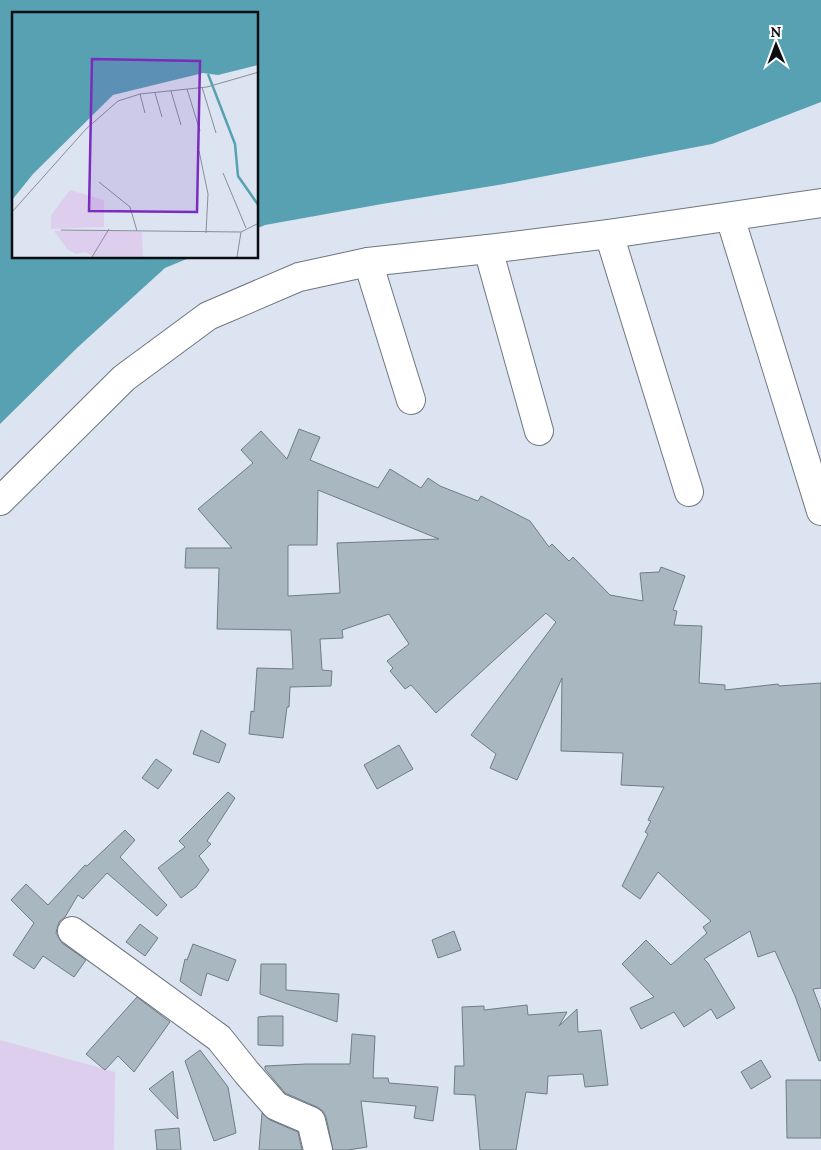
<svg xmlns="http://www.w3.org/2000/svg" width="821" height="1150" viewBox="0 0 821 1150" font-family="Lora,serif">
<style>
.green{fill:#ddceee}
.water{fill:#58a1b3}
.building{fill:#a9b7c0;stroke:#6f7c85;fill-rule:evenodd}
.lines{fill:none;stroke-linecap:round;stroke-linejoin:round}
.street-casing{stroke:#6f7681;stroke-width:30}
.secondary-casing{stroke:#6f7681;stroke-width:30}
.street{stroke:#fff;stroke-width:28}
.secondary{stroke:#fff;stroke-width:28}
.inset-river{fill:none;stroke:#58a1b3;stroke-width:2.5}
.inset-road{fill:none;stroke:#888e97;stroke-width:1}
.view{fill:#7b2cbf;fill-opacity:0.15;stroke:#7b2cbf;stroke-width:2.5}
.inset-edge{fill:none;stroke:#0b0d11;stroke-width:2.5}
</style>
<rect width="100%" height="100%" fill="#dce4f1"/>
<path class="green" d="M0,1040L115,1072L114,1150H0Z"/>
<path class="water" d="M0,0H821V102L712,144L504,184L382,204L265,225L258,228V14H14V258H189L165,268L78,347L0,424Z"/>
<path class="building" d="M299,429L320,437L310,460L378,488L390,469L421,488L428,478L440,486L478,501L481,496L530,521L549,547L552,544L569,561L573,557L610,595L643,601L640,573L659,572L661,567L685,576L673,610L677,611L674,625L702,626L699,683L725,685V690L778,684L779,686L821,683V988L813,989L821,1010V1060L819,1061L795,996L775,951L758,957L750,931L704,959L708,963L735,1008L717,1019L711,1009L684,1027L674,1012L641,1029L630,1008L654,997L622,964L646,940L671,965L707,933L703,927L711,921L658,872L640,899L622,886L648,834L645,832L651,821L648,820L664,787L621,785L623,753L561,751L562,678L517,780L490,768L496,754L471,735L556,622L546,613L436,713L411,685L405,689L390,671L393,668L387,661L409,644L389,614L342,630L343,638L320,639L322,670L332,671L331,686L290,687L289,707H287L283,738L249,734L251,711L254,712L257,668L293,669L291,630L217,629L219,568H185L186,548H232L198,509L253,463L241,450L261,431L287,459ZM318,490L439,539L337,543L340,593L288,596V546L289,545H317Z
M201,730L226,744L219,763L193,754Z
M399,745L413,769L377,789L364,765Z
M156,759L172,770L158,789L142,778Z
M228,792L235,798L207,841L211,844L199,856L209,870L196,887L181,898L158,868L185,847L179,841Z
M125,830L135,840L120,857L167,905L157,916L107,873L83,899L78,895L65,917L59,922L57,929L56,933L62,943L86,960L74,977L43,956L34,969L13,955L34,923L11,900L26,884L48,905L85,865L87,866Z
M140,924L158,938L145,956L126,942Z
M454,931L461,950L438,958L432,940Z
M193,944L236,960L228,981L207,973L201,996L180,981L185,959L187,960Z
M261,964H286V990L339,994L337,1022L260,994Z
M137,997L170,1022L134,1072L118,1056L105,1070L86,1054Z
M527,1005L528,1015L567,1012L559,1026L577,1009L578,1032L601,1030L608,1085L585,1087L583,1074L548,1076L547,1094L526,1092L516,1150H480L475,1095L454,1094L455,1066H464L462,1007L484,1006V1010Z
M269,1016H283V1046L258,1045V1017Z
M352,1034L375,1036L373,1078H388L389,1083L438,1087L433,1121L414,1118L416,1106L361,1101L367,1147L348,1150H333L326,1117L323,1111L317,1107L285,1093L265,1069V1066L306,1064H350Z
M200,1050L228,1087L236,1133L214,1141L185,1061Z
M761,1060L771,1077L751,1089L741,1072Z
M173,1071L178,1119L149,1089Z
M786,1080H821V1138H787Z
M262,1113L270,1120L298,1132L302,1150H259Z
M179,1128L181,1150H157L155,1130Z"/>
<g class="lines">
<defs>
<path id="street" d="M730,217L821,511
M609,234L689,492
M488,249L539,431
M368,262L411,400
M72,931L219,1038L247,1073L276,1106L311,1121L318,1150"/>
<path id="secondary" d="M0,501L124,378L208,316L299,277L368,262L488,249L609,234L821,203"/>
</defs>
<use href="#street" class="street-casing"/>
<use href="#secondary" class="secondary-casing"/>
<use href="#street" class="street"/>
<use href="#secondary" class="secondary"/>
</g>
<g transform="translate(12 12)">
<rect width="246" height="246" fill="#dce4f1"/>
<path d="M58,178L92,188V215L39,217V203ZM78,218L130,220L131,245H81L74,240L64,242L56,238L42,219Z" fill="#ddceee"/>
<path d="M0,1H246V53L206,63L191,61L101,83L21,162L0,188Z" fill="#58a1b3"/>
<path class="inset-river" d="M196,62L223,132L226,164L247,194"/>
<path class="inset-road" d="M190,75L204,121M175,77L188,119M159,79L169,113M143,81L150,105M128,82L133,101M187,139L196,182L194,221M211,161L234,216M87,170L118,195L125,219M0,200L74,117L106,89L128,82L195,75L247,60M49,218L229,220M80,245L97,217M225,245L229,220L247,211"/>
<path class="view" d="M80,47L188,49L185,200L77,199Z"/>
<rect width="246" height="246" class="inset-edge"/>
</g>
<g transform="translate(776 45) rotate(359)" stroke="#ffffff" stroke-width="4" paint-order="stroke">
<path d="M0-4L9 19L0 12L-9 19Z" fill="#0b0d11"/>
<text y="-8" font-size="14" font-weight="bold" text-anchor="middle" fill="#0b0d11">N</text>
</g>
</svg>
